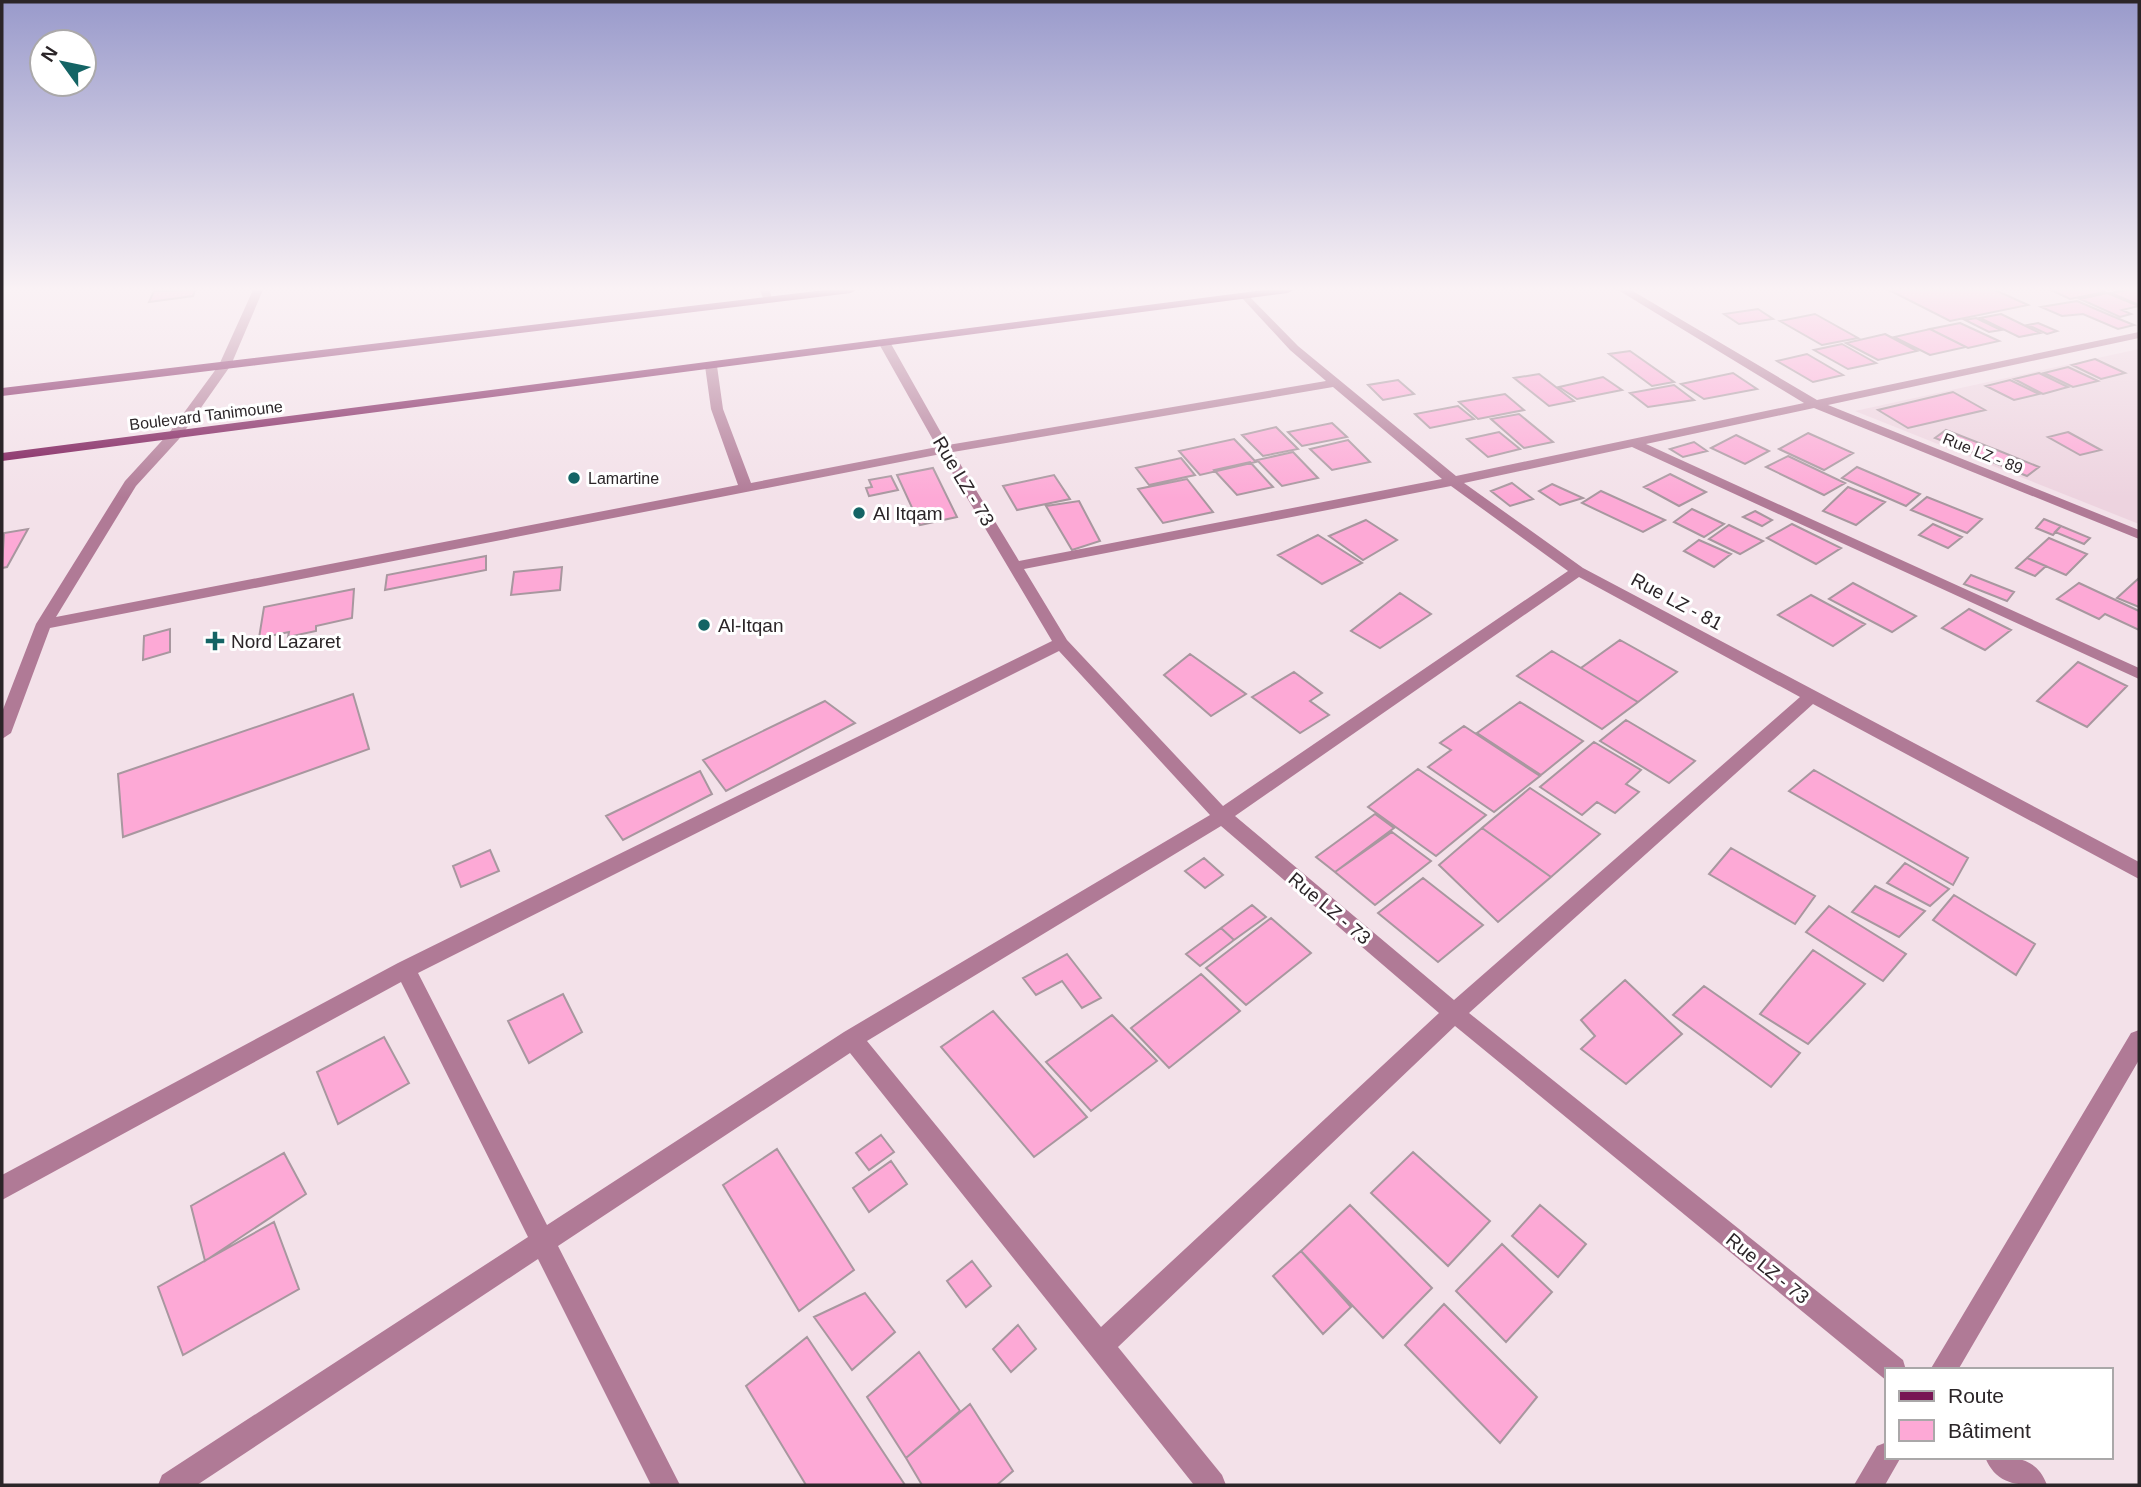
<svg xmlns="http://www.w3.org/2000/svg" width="2141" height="1487" viewBox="0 0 2141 1487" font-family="Helvetica,sans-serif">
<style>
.built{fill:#edd3df}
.building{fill:#fda9d6;stroke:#a8979f;stroke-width:2}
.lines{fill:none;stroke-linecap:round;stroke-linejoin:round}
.minor{fill:#b07a96;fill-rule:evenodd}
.major{fill:#781454;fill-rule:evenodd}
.poi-dot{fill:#146465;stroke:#fff;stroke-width:2.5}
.labels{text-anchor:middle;stroke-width:6;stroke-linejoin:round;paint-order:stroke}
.far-street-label{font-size:16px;fill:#2b2528;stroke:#fff}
.far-poi-label{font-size:16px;fill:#2b2528;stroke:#fff;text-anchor:start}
.street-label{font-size:19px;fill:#2b2528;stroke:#fff}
.poi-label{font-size:19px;fill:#2b2528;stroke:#fff;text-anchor:start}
</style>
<rect width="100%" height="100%" fill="#f3e1e9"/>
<path class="built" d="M2139,349V524L1855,411Z"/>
<path class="building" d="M195,290L193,296L149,302L154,291Z
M1889,290H1995L2028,305L1950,321Z
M2051,290H2100L2104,292L2070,299Z
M2126,290H2139V305L2111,293Z
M2107,293L2139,306L2122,310L2131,314L2120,317L2080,299Z
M2077,301L2112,316L2134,325L2118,329L2083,314L2062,316L2041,307Z
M1758,309L1773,319L1739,324L1724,314Z
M1815,314L1858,338L1822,345L1780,321Z
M2001,314L2040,333L2019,337L1980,318Z
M1976,318L2001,330L1989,332L1965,320Z
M1960,323L1999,341L1968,348L1930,329Z
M2038,323L2057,331L2047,334L2028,325Z
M1930,329L1966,347L1930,355L1894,337Z
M1885,334L1917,351L1878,360L1846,343Z
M1842,344L1876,363L1848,369L1814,350Z
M1630,351L1674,382L1652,386L1609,354Z
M1807,354L1843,375L1813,382L1777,361Z
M2095,359L2125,373L2101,379L2072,365Z
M2068,367L2098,381L2073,387L2044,373Z
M1733,373L1757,389L1704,399L1681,384Z
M2039,373L2068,387L2043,394L2014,379Z
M1539,374L1574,401L1549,406L1514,378Z
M1603,377L1622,390L1577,399L1559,387Z
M1398,380L1414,394L1383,400L1368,385Z
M2010,380L2039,394L2014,400L1986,386Z
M1674,385L1694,400L1648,407L1630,393Z
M1953,392L1985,410L1908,428L1878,410Z
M1505,394L1524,410L1478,419L1459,402Z
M1458,406L1474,419L1430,428L1415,414Z
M1519,414L1553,442L1524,448L1491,419Z
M1332,423L1347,437L1302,446L1288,432Z
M1276,427L1298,449L1263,456L1242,435Z
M1946,430L1997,450L1987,458L1935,438Z
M1499,432L1520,449L1488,457L1467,439Z
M2068,432L2101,450L2080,455L2048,437Z
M1808,433L1853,453L1824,470L1779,449Z
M1736,435L1769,451L1745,464L1711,448Z
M1234,439L1256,462L1200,475L1179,451Z
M1348,440L1370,462L1332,470L1310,449Z
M1694,442L1707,451L1683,457L1670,449Z
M1997,450L2039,467L2027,476L1985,459Z
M1293,452L1318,478L1282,486L1257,460Z
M1788,456L1845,483L1824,495L1766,467Z
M1181,458L1195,475L1149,485L1136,468Z
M1250,462L1273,487L1237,495L1214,470Z
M1857,467L1920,494L1906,506L1842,478Z
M933,468L957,517L920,525L897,475Z
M1670,474L1706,492L1679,506L1644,487Z
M1054,475L1070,499L1017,510L1003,486Z
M891,476L898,490L869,496L866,488L872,487L869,480Z
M1187,479L1213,512L1163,523L1138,489Z
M1512,483L1533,499L1510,506L1491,491Z
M1552,484L1583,498L1560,505L1539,491Z
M1848,487L1885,502L1856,525L1823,511Z
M1601,491L1665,520L1643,532L1582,503Z
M1927,497L1982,519L1967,533L1911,510Z
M1079,501L1100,541L1072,550L1046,506Z
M1692,509L1724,524L1704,537L1674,522Z
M1755,511L1772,520L1762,526L1743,517Z
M2044,519L2061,526L2053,535L2036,528Z
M1366,520L1397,540L1363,560L1329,536Z
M1792,524L1841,548L1816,564L1767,538Z
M1933,524L1962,537L1948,548L1919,535Z
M1729,525L1763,541L1740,554L1709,539Z
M2061,526L2090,538L2084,544L2055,532Z
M28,529L7,567L2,568L4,533Z
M1318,535L1362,563L1322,584L1278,555Z
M2049,538L2087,554L2066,575L2027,558Z
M1699,540L1731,554L1714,567L1684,551Z
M486,556V570L385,590L387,575Z
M2027,558L2046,566L2035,576L2016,568Z
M562,567L560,590L511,595L514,572Z
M1971,575L2014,592L2007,601L1964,584Z
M2139,578V607L2117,598Z
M1853,583L1916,616L1892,632L1829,599Z
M2079,583L2139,611V630L2105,614L2099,619L2057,599Z
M354,589L352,618L316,626V631L288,637L289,632L259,638L264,607Z
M1400,593L1431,614L1380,648L1351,631Z
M1811,595L1865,624L1833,646L1778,615Z
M1969,609L2011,630L1985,650L1942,628Z
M170,629V652L143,660L144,636Z
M1620,640L1677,672L1638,702L1581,668Z
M1552,651L1581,668L1638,702L1602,729L1517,676Z
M1190,654L1246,694L1211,716L1164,675Z
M2078,662L2127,686L2087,727L2037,701Z
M1294,672L1322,693L1310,701L1329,715L1300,733L1252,697Z
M353,694L369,749L123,837L118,774Z
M825,701L855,723L726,791L703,760Z
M1520,702L1583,741L1541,775L1477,733Z
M1626,720L1695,761L1669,783L1600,741Z
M1464,726L1540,776L1494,812L1428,767L1451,750L1440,743Z
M1594,742L1641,770L1626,784L1639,792L1615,813L1597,802L1582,815L1540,787Z
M1418,769L1486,815L1436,856L1368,807Z
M1814,770L1968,858L1953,885L1789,791Z
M700,771L712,794L623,840L606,816Z
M1530,788L1600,834L1551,877L1482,828Z
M1375,814L1394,828L1335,872L1316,857Z
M1482,828L1551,877L1498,922L1439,865Z
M1392,832L1431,861L1375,905L1335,872Z
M1731,848L1815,896L1795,924L1709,874Z
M490,850L499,871L461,887L453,866Z
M1204,858L1223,875L1205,888L1185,871Z
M1905,863L1949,889L1930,906L1887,883Z
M1423,878L1483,925L1438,962L1378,913Z
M1875,886L1925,911L1899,937L1852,912Z
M1954,895L2035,944L2016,975L1933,920Z
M1252,905L1266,917L1234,940L1221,928Z
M1829,906L1906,954L1883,981L1806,932Z
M1271,918L1311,953L1246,1005L1206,968Z
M1221,928L1234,940L1200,966L1186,954Z
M1813,950L1865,984L1808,1044L1760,1014Z
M1067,954L1101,998L1082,1008L1062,981L1036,995L1023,978Z
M1201,974L1240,1011L1169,1068L1131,1028Z
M1625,980L1682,1034L1626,1084L1581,1049L1595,1036L1581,1020Z
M1704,986L1800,1053L1771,1087L1673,1015Z
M563,994L582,1032L529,1063L508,1021Z
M993,1011L1087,1117L1034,1157L941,1047Z
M1112,1015L1157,1061L1091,1111L1046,1062Z
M384,1037L409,1083L338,1124L317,1072Z
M881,1135L894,1152L869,1170L856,1153Z
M777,1149L854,1270L799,1311L723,1185Z
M1413,1152L1490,1221L1448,1266L1371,1193Z
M284,1153L306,1194L205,1261L191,1206Z
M891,1161L907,1184L869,1212L853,1188Z
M1350,1205L1432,1288L1383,1338L1301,1251Z
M1540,1205L1586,1244L1558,1277L1512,1236Z
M274,1222L299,1289L183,1355L158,1287Z
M1502,1244L1552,1292L1506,1342L1456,1291Z
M1301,1251L1351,1307L1323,1334L1273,1276Z
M972,1261L991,1286L966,1307L947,1281Z
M865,1293L895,1332L852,1370L814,1317Z
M1444,1304L1537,1397L1500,1443L1405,1345Z
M1018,1325L1036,1349L1011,1372L993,1349Z
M807,1337L905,1485H806L746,1386Z
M919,1352L960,1411L906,1458L867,1397Z
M970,1404L1013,1471L997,1485H922L906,1458Z"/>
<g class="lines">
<path class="minor" d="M253,290H263L231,365L179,439L136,486L56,617L738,485L711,409L705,366L711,362L717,366L723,409L751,483L937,447L878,342L884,339L890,342L948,445L1326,381L1290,350L1242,298V294L1246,293L1298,346L1456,476L1804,403L1618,290H1631L1817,400L2139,332V338L1828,405L2139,530V539L1814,408L1646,444L2139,668V679L1632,447L1464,483L1583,568L2139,862V879L1813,704L1469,1013L1903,1360L1906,1370H1887V1381L1455,1026L1118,1347L1222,1475L1226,1485H1194L850,1053L558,1246L680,1485H651L538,1259L197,1485H158L162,1475L528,1237L401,982L2,1200V1175L398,963L1052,641L941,454L50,628L11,733L2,739V712L36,624L125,481L169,433L219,365ZM1333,387L1442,479L1019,561L953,452ZM1451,486L1568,571L1223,806L1067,640L1024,569ZM1579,577L1800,697L1454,1000L1235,816ZM1059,651L1210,815L844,1032L547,1225L418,973ZM1221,826L1439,1013L1101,1327L867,1041Z
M760,290H770L772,301H764Z
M2139,1030V1060L1958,1370H1930L2131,1033Z
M1887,1442V1457H1901L1885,1485H1854L1877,1446Z
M1985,1457C2012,1457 2036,1455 2047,1485C2020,1485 1997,1487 1985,1457Z"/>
<path class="major" d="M825,290H856L851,293L2,396V388Z
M1264,290H1293L1288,293L2,461V453Z"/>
</g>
<linearGradient id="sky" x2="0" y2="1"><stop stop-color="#999acb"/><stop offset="0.58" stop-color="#faf2f5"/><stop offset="1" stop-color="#faf2f5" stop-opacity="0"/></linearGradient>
<rect width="2141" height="498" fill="url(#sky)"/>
<g class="poi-dot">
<circle cx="574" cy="478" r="7"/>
<circle cx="859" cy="513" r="7"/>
<circle cx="704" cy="625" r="7"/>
<path d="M211.5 630.5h7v7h7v7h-7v7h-7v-7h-7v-7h7z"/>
</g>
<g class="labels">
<g class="far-street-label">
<text transform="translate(206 415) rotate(-7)" y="6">Boulevard Tanimoune</text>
<text transform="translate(1983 453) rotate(22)" y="6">Rue LZ - 89</text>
</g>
<g class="far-poi-label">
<text x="588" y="484">Lamartine</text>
</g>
<g class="street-label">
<text transform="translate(964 481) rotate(59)" y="7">Rue LZ - 73</text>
<text transform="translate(1677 601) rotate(28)" y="7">Rue LZ - 81</text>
<text transform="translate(1330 908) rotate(40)" y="7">Rue LZ - 73</text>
<text transform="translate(1768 1268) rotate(39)" y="7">Rue LZ - 73</text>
</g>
<g class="poi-label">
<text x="873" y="520">Al Itqam</text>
<text x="718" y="632">Al-Itqan</text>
<text x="231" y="648">Nord Lazaret</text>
</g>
</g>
<rect width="2141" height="1487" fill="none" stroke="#2b2528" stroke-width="7"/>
<rect x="1885" y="1368" width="228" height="91" fill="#ffffff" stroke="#aaa8a9" stroke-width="2"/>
<rect x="1899" y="1391" width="35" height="10" fill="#781454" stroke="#aaa8a9" stroke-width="2"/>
<text x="1948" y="1403" font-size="21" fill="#2b2528">Route</text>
<rect x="1899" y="1420" width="35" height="21" fill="#fda9d6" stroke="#aaa8a9" stroke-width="2"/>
<text x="1948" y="1438" font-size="21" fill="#2b2528">Bâtiment</text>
<g transform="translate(63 63) rotate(303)"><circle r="33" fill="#ffffff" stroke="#aaa8a9" stroke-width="2"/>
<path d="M0-5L12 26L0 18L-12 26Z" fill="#146465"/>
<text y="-10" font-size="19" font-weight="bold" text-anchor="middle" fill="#2b2528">N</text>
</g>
</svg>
